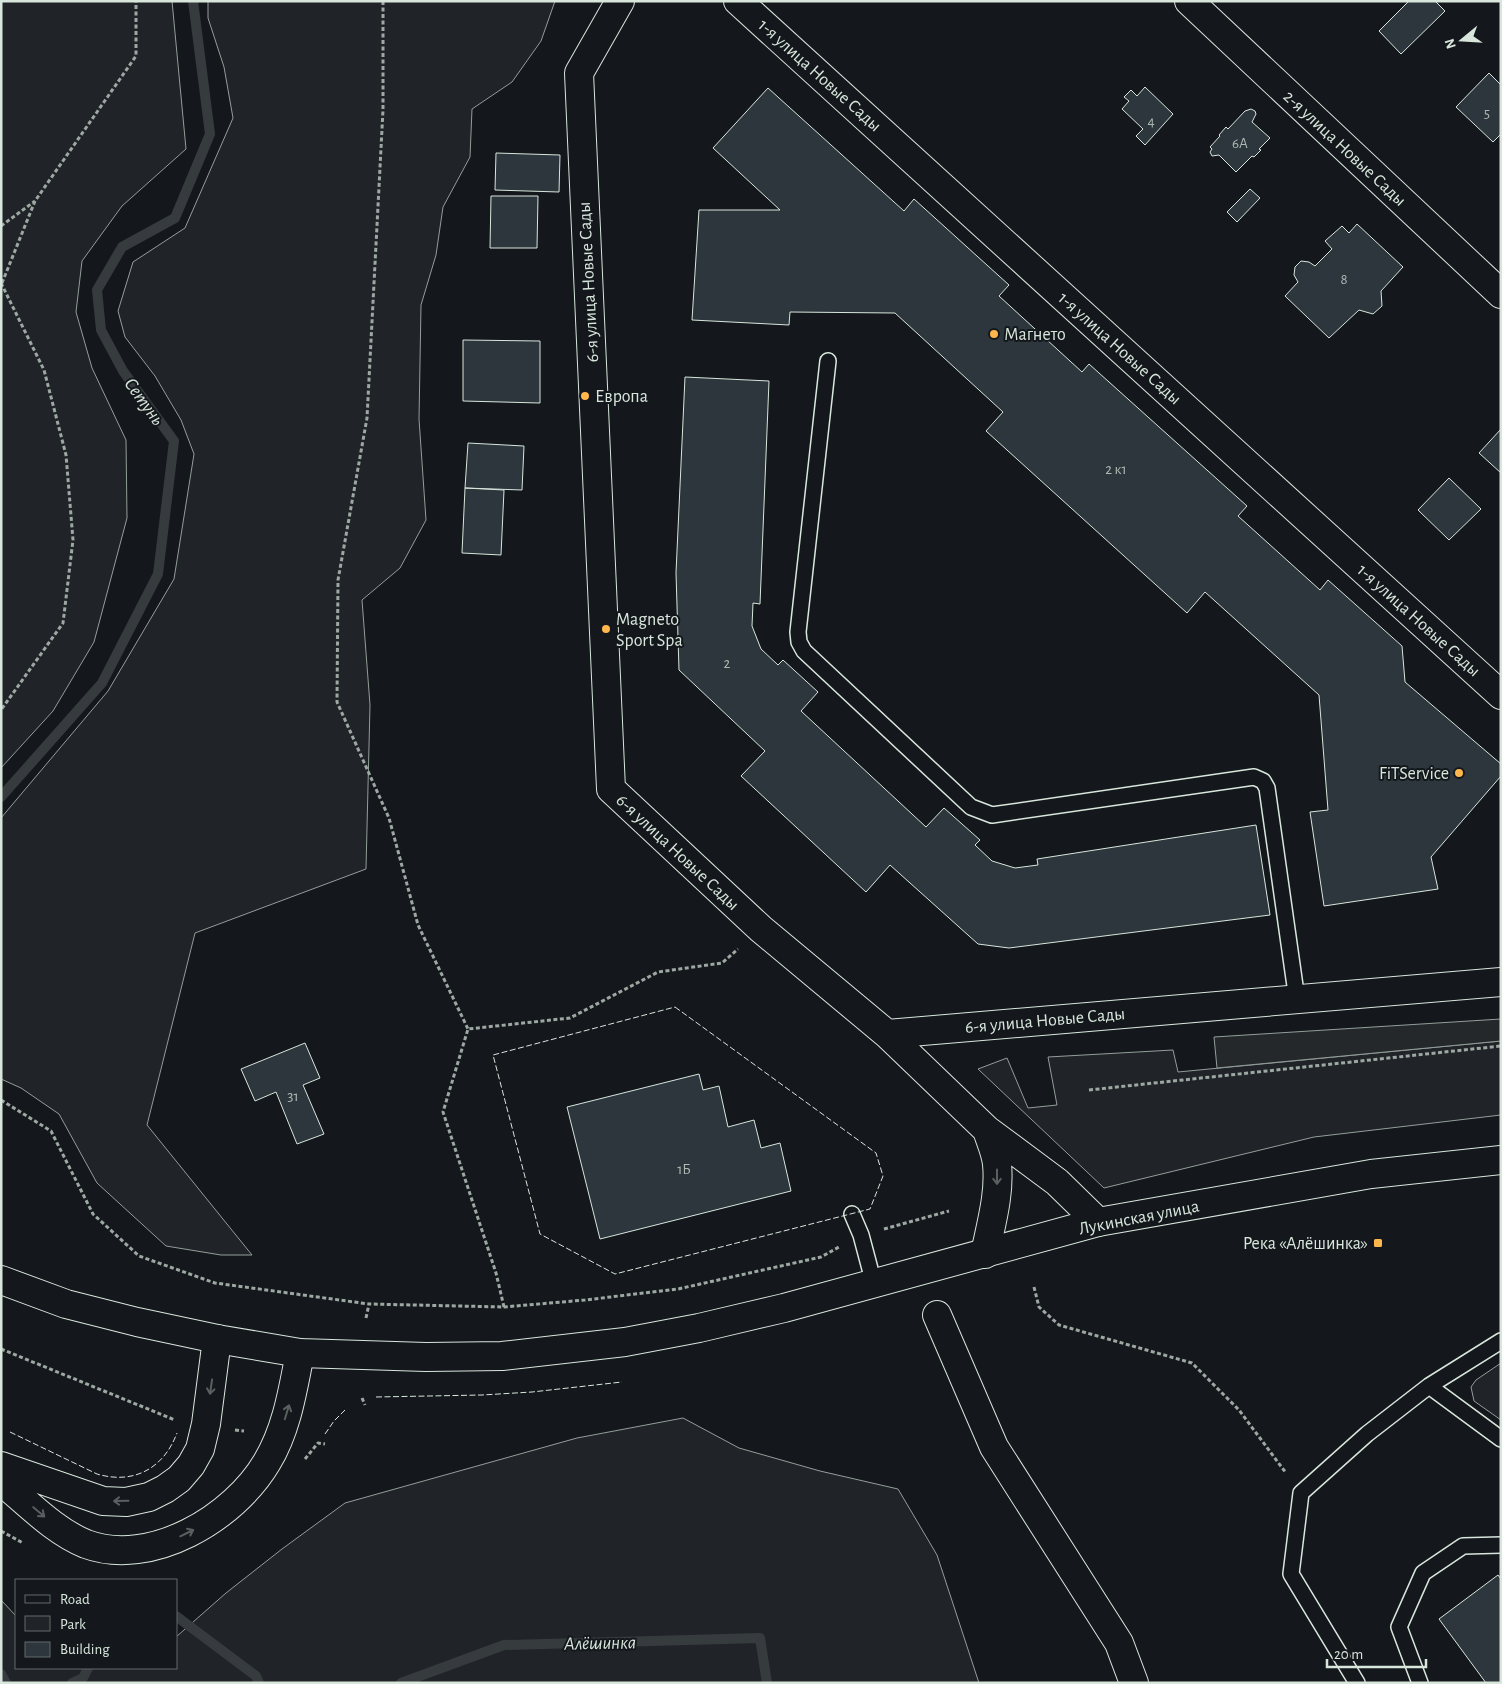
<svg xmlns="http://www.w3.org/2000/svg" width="1502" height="1684" viewBox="0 0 1502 1684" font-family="'Alegreya Sans',sans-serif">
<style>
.green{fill:#202428;stroke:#939e99}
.parking{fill:#24282b;stroke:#939e99}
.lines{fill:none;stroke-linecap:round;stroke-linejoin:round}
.stream{stroke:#363b3e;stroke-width:10}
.building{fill:#2c363c;stroke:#d8e6dc}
.service-casing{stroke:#d8e6dc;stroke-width:18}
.minor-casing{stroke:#d8e6dc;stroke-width:30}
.tertiary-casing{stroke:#d8e6dc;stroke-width:30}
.secondary-casing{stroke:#d8e6dc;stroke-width:30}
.path{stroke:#9da8a2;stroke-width:3;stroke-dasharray:4 2.5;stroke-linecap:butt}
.service{stroke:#14181c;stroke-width:15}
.minor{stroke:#14181c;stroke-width:28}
.tertiary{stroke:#14181c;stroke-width:28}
.secondary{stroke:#14181c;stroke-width:28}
.fence{stroke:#d8e6dc;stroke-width:1;stroke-dasharray:6 2.5;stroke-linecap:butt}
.oneway{stroke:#59605f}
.poi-dot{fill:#ffb74d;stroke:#14181c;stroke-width:2}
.labels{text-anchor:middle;stroke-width:4;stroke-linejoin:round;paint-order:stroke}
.number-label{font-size:15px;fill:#adbab4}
.street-label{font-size:18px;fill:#d8e6dc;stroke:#14181c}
.poi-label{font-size:18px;fill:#d8e6dc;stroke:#14181c;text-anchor:start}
.water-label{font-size:19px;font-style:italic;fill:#d8e6dc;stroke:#14181c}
</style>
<rect width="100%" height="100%" fill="#14181c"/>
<path class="green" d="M1,1H172L186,149L122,206L82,261L76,312L92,368L126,440L127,518L94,642L53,711L1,768Z
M208,1H555L541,41L512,82L472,109L470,157L443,207L436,255L421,305L419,419L426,520L400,568L362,600L370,705L366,869L195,933L147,1125L252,1255H221L166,1246L97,1183L59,1114L21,1088L1,1079V818L108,691L174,579L194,454L181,420L155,376L125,337L118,311L133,262L185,228L233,118L224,67L208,18Z
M1501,1041V1115L1314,1137L1104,1188L978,1069L1007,1058L1028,1108L1057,1105L1048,1057L1173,1050L1178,1072Z
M1501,1363V1420L1474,1401L1471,1387L1476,1380Z
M683,1418L739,1448L820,1471L898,1489L937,1555L979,1683H1V1600L16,1616V1668H176V1637L226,1593L282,1549L345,1503L577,1438Z"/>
<path class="parking" d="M1501,1019V1041L1217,1068L1214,1037Z"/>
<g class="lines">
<path class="stream" d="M1,797L102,683L158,574L174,441L123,371L101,330L97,290L122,247L175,218L210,134L193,1
M176,1616L256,1676L259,1683
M1,1674L6,1683
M72,1683L83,1678L88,1668
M401,1683L504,1645L760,1638L767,1683"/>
</g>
<path class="building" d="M1409,1H1435L1445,11L1401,54L1379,31Z
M1489,73L1501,85V134L1493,142L1456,107Z
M1145,87L1173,114L1145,145L1136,136L1143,129L1122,109L1129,101L1124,97L1131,90L1137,96Z
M768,88L904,211L914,199L1009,285L999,296L1082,372L1089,364L1247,506L1238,516L1320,590L1328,580L1402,646L1405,682L1501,764V776L1431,857L1438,889L1324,906L1310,812L1328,810L1319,695L1205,592L1187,613L986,431L1003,412L895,313L790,312L789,325L692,320L699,210H780L713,148Z
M1251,109L1255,111L1256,114L1252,122L1270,138L1259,149L1261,150L1254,157L1252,156L1236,172L1219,155L1212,156L1210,152L1212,149L1210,147L1220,136L1219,135L1226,127L1228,129L1245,111Z
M496,153L560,155L559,192L495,190Z
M1250,189L1260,198L1237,222L1227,212Z
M491,196H538L537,248H490Z
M1357,224L1403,267L1381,291L1382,306L1373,314L1359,310L1329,338L1285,296L1298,282L1294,275L1295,267L1301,261L1309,262L1315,266L1332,249L1325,241L1342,226L1349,233Z
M463,340L540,341V403L463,401Z
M685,377L769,381L760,604L753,603L752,626L761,649L778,665L783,660L818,692L801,711L926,827L944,808L980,840L975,845L992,861L1015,868L1038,865L1037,859L1256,825L1270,915L1009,948L978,944L890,865L866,892L741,776L765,751L679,670L676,573Z
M1501,429V473L1479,453Z
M468,443L524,446L522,490L465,488Z
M1449,478L1481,509L1449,540L1418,510Z
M465,488L504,490L501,555L462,553Z
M305,1043L320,1078L303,1085L324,1134L297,1144L276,1092L255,1101L241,1069Z
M699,1074L703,1090L719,1086L728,1127L754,1120L761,1148L780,1143L791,1191L600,1239L567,1107Z
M1498,1575L1501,1579V1683H1486L1439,1619Z"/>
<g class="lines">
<defs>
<path id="service" d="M828,361L798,632L799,642L804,651L971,807L992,815L1254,777L1263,781L1267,788L1297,1000
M852,1214L861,1235L874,1284
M1429,1386L1501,1439
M1357,1683L1291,1574L1301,1493L1367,1434L1429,1386L1501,1341
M1420,1683L1399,1627L1423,1573L1463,1546L1501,1545"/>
<path id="minor" d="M620,1L579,73L611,789L761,929L887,1034L987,1130L1057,1182L1098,1222
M738,1L1501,695
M1189,1L1501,294
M887,1034L1501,982
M985,1254C991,1224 1000,1194 997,1164C996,1153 990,1140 987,1130
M937,1315L994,1447L1119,1643L1134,1683"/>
<path id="tertiary" d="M1,1466L103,1501L126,1502L149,1497L165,1489L179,1479L191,1465L200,1449L206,1424L217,1339
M1,1481C28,1503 54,1531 86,1544C151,1568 234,1518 267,1462C287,1429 293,1389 300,1353"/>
<path id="secondary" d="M1,1280L66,1304L137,1322L217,1339L300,1353L426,1357L502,1356L625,1342L699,1328L784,1308L1098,1222L1371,1174L1501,1160"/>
</defs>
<use href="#service" class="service-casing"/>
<use href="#minor" class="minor-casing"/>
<use href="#tertiary" class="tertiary-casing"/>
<use href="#secondary" class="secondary-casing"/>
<path class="path" d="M383,1V110L367,418L338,580L337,702L389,818L418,925L468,1029
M1,226L35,201
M1,283L44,370L66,455L73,540L63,623L1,710
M2,283L35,201L136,56V1
M1089,1090L1501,1046
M1,1100L51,1131L93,1214L139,1256L215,1283L369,1304L504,1307L585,1300L678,1289L821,1257L839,1247
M884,1229L949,1211
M1034,1287L1039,1307L1059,1325L1192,1363L1239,1410L1286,1473
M504,1307L496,1273L443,1112L468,1029L570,1018L658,972L722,963L738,949
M366,1318L369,1304
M1,1349L175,1420
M362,1398L365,1405
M235,1430L244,1431
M305,1459L318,1443L325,1444
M1,1531L23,1543"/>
<use href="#service" class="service"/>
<use href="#minor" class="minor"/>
<use href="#tertiary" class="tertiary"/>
<use href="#secondary" class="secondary"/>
<path class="fence" d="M675,1007L876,1153L883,1176L870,1209L615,1274L540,1234L493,1055Z
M376,1397L482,1395L532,1392L622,1382
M10,1432L97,1474C134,1485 164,1468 177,1433
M325,1434L334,1421L345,1410"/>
</g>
<defs><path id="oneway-shaft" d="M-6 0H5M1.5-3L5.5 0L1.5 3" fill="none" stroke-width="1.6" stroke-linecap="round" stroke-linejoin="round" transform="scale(1.25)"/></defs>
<g class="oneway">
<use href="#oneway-shaft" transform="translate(997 1177) rotate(90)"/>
<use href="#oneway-shaft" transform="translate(211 1387) rotate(98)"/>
<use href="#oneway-shaft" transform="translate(287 1412) rotate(-73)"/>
<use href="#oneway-shaft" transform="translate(121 1501) rotate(179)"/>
<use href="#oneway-shaft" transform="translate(39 1512) rotate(40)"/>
<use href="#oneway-shaft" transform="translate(187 1533) rotate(-26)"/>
</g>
<g class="poi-dot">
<circle cx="994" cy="334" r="5"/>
<circle cx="585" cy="396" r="5"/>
<circle cx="606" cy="629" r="5"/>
<circle cx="1459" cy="773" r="5"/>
<rect x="1373" y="1238" width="10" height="10" rx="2.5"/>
</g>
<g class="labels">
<g class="number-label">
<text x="1487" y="118">5</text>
<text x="1151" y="126">4</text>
<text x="1240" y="148">6А</text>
<text x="1344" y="284">8</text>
<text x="1116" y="474">2 к1</text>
<text x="727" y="668">2</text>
<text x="293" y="1101">31</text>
<text x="684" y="1174">1Б</text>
</g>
<g class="street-label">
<text transform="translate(820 75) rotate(42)" y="6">1-я улица Новые Сады</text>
<text transform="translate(1345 148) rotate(43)" y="6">2-я улица Новые Сады</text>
<text transform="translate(588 282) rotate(-93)" y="6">6-я улица Новые Сады</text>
<text transform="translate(1120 348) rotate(42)" y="6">1-я улица Новые Сады</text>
<text transform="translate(1419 620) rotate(42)" y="6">1-я улица Новые Сады</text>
<text transform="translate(678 852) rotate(43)" y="6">6-я улица Новые Сады</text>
<text transform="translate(1045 1020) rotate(-5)" y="6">6-я улица Новые Сады</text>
<text transform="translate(1139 1217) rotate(-11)" y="6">Лукинская улица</text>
</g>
<g class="poi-label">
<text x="1004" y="340">Магнето</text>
<text x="595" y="402">Европа</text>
<text x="616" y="625">Magneto<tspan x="616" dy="21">Sport Spa</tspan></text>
<text x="1449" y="779" text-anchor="end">FiTService</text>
<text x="1368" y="1249" text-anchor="end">Река «Алёшинка»</text>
</g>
<g class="water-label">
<text transform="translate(145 401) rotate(54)" y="7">Сетунь</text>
<text transform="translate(600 1642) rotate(-1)" y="7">Алёшинка</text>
</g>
</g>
<rect width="1502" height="1684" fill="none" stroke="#d8e6dc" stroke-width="5"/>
<rect x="15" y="1579" width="162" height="90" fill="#14181c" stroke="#626a69"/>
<rect x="25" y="1595" width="25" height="8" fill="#14181c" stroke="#626a69"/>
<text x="60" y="1604" font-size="15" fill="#d8e6dc">Road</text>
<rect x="25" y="1616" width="25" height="15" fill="#202428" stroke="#626a69"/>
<text x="60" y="1629" font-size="15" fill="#d8e6dc">Park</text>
<rect x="25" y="1642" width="25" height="15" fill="#2c363c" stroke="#626a69"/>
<text x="60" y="1654" font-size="15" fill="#d8e6dc">Building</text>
<g transform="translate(1462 40) rotate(252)" stroke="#14181c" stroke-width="4" paint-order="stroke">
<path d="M0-4L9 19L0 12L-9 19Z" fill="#d8e6dc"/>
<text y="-8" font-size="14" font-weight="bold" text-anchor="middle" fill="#d8e6dc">N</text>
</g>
<path d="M1327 1659v8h99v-8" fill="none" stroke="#d8e6dc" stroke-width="2.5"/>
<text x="1334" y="1659" font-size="15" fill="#d8e6dc" stroke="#14181c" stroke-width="4" paint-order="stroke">20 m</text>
</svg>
